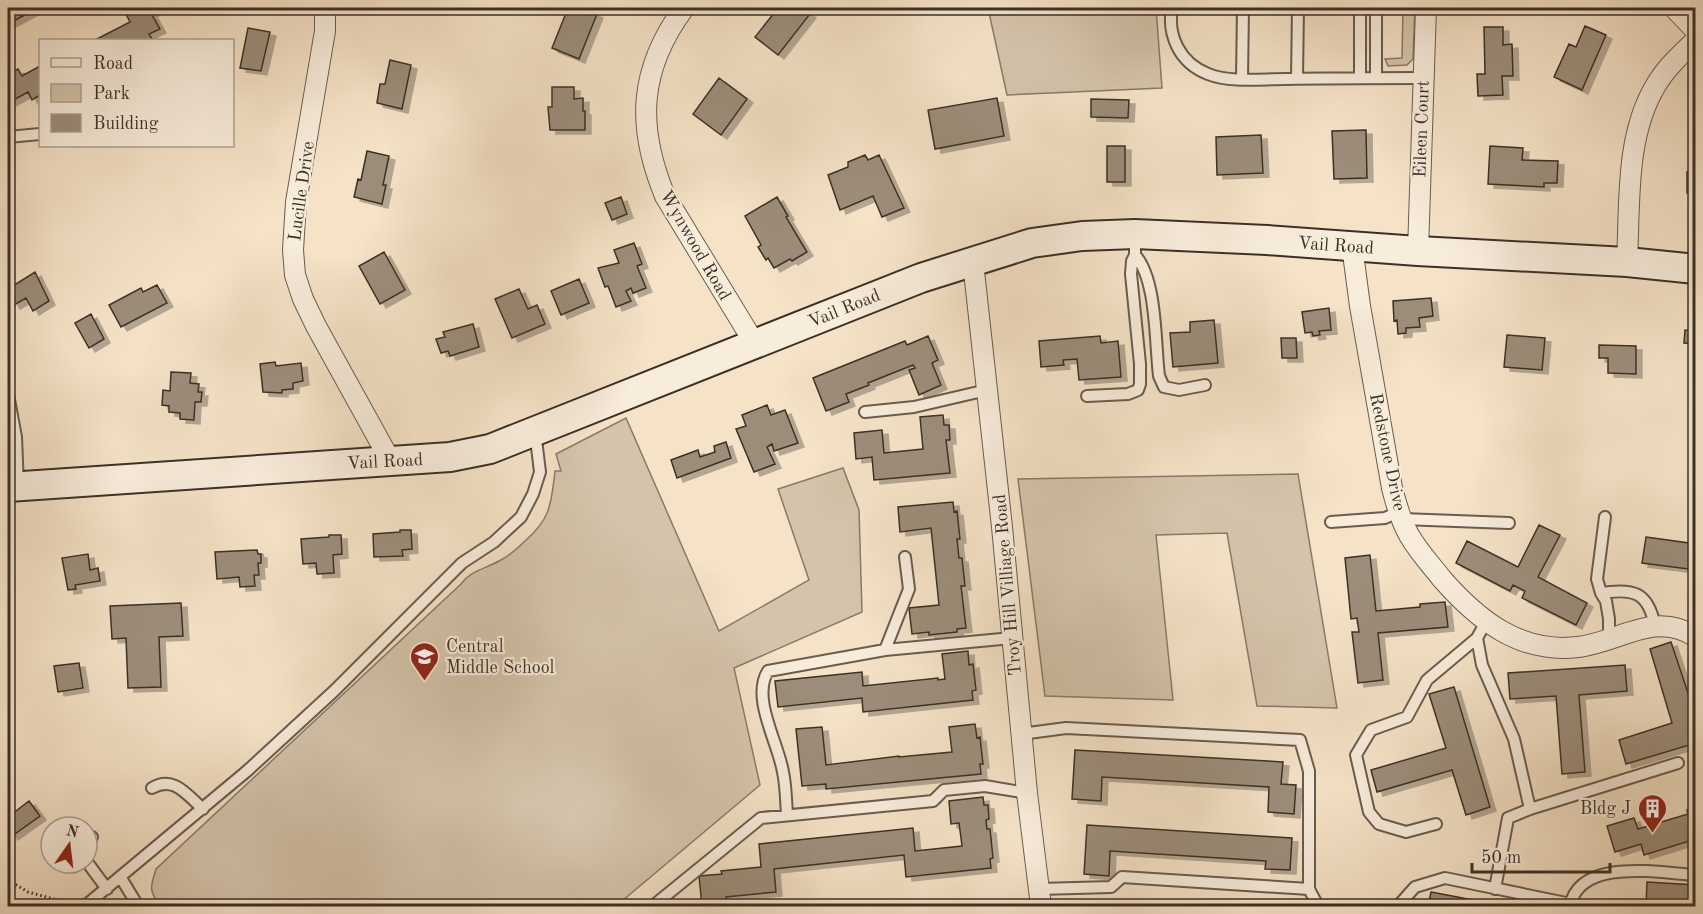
<svg xmlns="http://www.w3.org/2000/svg" width="1703" height="914" viewBox="0 0 1703 914" font-family="'Old Standard TT',serif">
<style>
.green{fill:#d5c4ac;stroke:#887a6a;stroke-width:1.5}
.building{fill:#9c8d7a;stroke:#3b3027;stroke-width:1.5;filter:url(#shadow)}
.lines{fill:none;stroke-linecap:round;stroke-linejoin:round}
.lane-casing{stroke:#6a5c4f;stroke-width:14}
.street-casing{stroke:#6a5c4f;stroke-width:22}
.secondary-casing{stroke:#3b3027;stroke-width:32}
.path{stroke:#3b3027;stroke-width:3;stroke-dasharray:1.5 3;stroke-linecap:butt}
.lane{stroke:#f8ecdb;stroke-width:10}
.street{stroke:#f8ecdb;stroke-width:20}
.secondary{stroke:#f8ecdb;stroke-width:28}
.labels{text-anchor:middle;stroke-width:4.5;stroke-linejoin:round;paint-order:stroke}
.street-label{font-size:18px;fill:#3b3027;stroke:#f8ecdb}
.poi-label{font-size:18px;fill:#3b3027;stroke:#f8ecdb;text-anchor:start}
</style>
<defs>
<filter id="shadow"><feDropShadow dx="6" dy="4" stdDeviation="0" flood-color="#0004"/></filter>
</defs>
<rect width="100%" height="100%" fill="#f5e2c7"/>
<filter id="stains"><feTurbulence type="fractalNoise" baseFrequency=".00333" numOctaves="4"/><feColorMatrix values="0 0 0 0 .2 0 0 0 0 .09 0 0 0 0 .02 0 0 0 .5 -.17"/></filter>
<radialGradient id="worn" r=".72"><stop offset=".6" stop-color="#630" stop-opacity="0"/><stop offset="1" stop-color="#630" stop-opacity=".3"/></radialGradient>
<path class="green" d="M988,8H1156L1162,88L1007,95Z
M1403,8H1415L1413,59L1407,65L1388,66L1385,59L1402,58Z
M626,418L719,631L809,580L778,489L843,468L859,510L862,612L734,668L760,785L616,906H160C149,891 150,887 156,869L461,584C470,571 485,569 499,561C509,556 517,549 525,541C551,518 551,505 555,471H561L556,454Z
M1298,474L1337,708L1257,706L1227,533L1156,535L1173,700L1045,696L1018,479Z"/>
<path class="building" d="M8,8H38L8,24Z
M123,8H153L155,11L151,13L160,29L149,34L152,39L149,40H95L130,22Z
M568,8H580L597,14L579,59L552,48Z
M778,8H802L810,14L778,55L755,37Z
M1585,26L1606,35L1582,90L1554,77L1569,44L1576,47Z
M1484,27H1503V45L1512,44L1513,76H1502L1503,95L1478,96L1477,74H1485Z
M248,28L270,32L261,71L240,68Z
M390,60L411,65L402,109L377,103L380,84H385Z
M40,66V95L32,100L28,92L8,103V74L18,69L22,76Z
M719,78L747,99L721,135L693,114Z
M552,87H574V99L583,98V111H585V130H550L548,107H552Z
M997,98L1004,136L935,149L928,110Z
M1091,99L1129,100L1128,118L1091,117Z
M1694,125L1696,193H1687V172L1693,173Z
M1366,130L1367,178L1334,179L1332,131Z
M1261,135L1263,173L1217,175L1216,137Z
M1107,146H1125V182H1107Z
M1490,146L1523,148L1522,160L1558,161L1557,183H1544V187L1488,184Z
M367,151L389,156L383,185H386L382,204L354,197L358,179L361,180Z
M865,155L868,160L879,155L904,208L882,217L873,196L840,210L828,175L848,167V162Z
M621,197L627,214L612,220L605,203Z
M777,197L788,216L786,217L807,252L792,261L790,259L774,268L768,258L766,260L758,247L761,245L745,216Z
M634,243L642,264L637,266L646,288L633,293L631,288L626,291L631,301L616,307L608,286L605,287L598,268L619,263L614,250Z
M384,252L405,290L380,304L359,266Z
M35,272L49,301L33,311L26,298L14,305L8,294V289Z
M579,279L589,303L561,315L551,291Z
M157,285L167,303L121,327L109,305L141,288L143,292Z
M519,289L528,309L537,305L545,324L512,338L495,299Z
M1431,298L1433,316L1419,318L1420,327L1406,328V333L1398,334L1397,320L1394,321L1393,301Z
M1329,308L1331,330L1319,331L1320,335L1313,336L1312,332L1305,333L1302,312Z
M91,314L104,339L89,348L75,323Z
M1214,320L1218,363L1173,367L1170,333L1190,332V322Z
M473,324L479,347L450,356L448,351L441,353L436,339L445,337L443,332Z
M1693,324H1696V344L1684,343L1685,330L1693,331Z
M1507,335L1545,338L1542,370L1504,367Z
M928,336L938,360L932,363L941,385L919,395L909,370L915,368L913,365L868,383L869,385L846,394L849,402L826,411L813,378L905,341L907,345Z
M1100,336L1101,343L1118,341L1121,377L1079,380L1077,359L1063,360L1064,365L1041,367L1039,341Z
M1281,338H1296L1297,358H1282Z
M1599,345L1636,346V374L1608,373V358H1599Z
M275,362L276,366L301,363L303,381L293,383V389L282,390V393L263,392L260,364Z
M171,372L191,373L190,383L199,384L198,392H202L201,402H195L194,420L180,419V413L169,412V406L162,405L163,390L170,391Z
M767,405L771,415L785,410L798,443L774,451L772,444L767,447L775,464L754,472L736,429L746,426L742,415Z
M943,415L944,425H949L950,440H946L950,473L874,480L872,457L856,459L854,433L882,430L884,453L923,449L920,417Z
M726,442L731,458L677,478L671,460L698,450L700,457L715,452L714,446Z
M953,502L954,512L957,511L960,539H957L959,558H962L965,586H961L966,628L957,629V632L929,635V632L912,634L909,608L939,605L931,528L900,532L898,507Z
M1539,525L1560,535L1538,577L1587,603L1576,625L1522,598L1525,591L1513,585L1510,591L1456,563L1467,541L1518,567Z
M400,530H411L412,549L402,550L403,556L374,557L373,534L400,532Z
M329,535H341L342,554L333,555L334,573L317,574L316,563L303,564L301,539L329,537Z
M1646,537L1696,544V570L1642,563Z
M257,550L258,554H261V563H258L259,575H254L255,586L240,587L239,577L217,579L215,552Z
M88,554L90,570L98,568L100,581L75,585L76,589L68,590L62,558Z
M1370,555L1376,611L1420,607V604L1445,602L1448,627L1378,633L1383,680L1358,683L1352,632H1359L1357,618L1351,619L1345,558Z
M181,603L183,636L159,637L161,687L128,688L126,638L112,639L110,606Z
M1671,642L1696,717V743L1626,764L1619,740L1672,723L1650,649Z
M968,651L969,665L973,664L976,690L972,691L973,700L863,712L862,698L778,707L775,681L862,672L863,686L938,678V680L945,679L942,654Z
M79,663L83,688L58,692L54,666Z
M1625,665L1627,691L1579,695L1585,772L1562,774L1556,696L1510,699L1508,673Z
M1454,687L1490,807L1466,815L1452,770L1377,792L1371,770L1446,748L1429,694Z
M975,724L977,738L980,737L983,764H980L981,774L826,789V784L802,786L796,729L822,727L826,765L899,756V757L952,752L949,727Z
M1075,750L1283,762L1281,784L1296,785L1294,814L1268,812L1269,787L1102,777L1101,801L1072,799Z
M983,797L984,805H988L989,819L986,820L987,829H990L993,858L990,859L991,868L906,877L904,855L774,869L776,892L726,897L727,906H702L699,876L722,874L721,871L761,867L759,844L913,828L915,851L962,846L959,823L951,824L949,801Z
M29,801L40,816L12,836L8,830V817Z
M1696,807V839L1644,855L1641,844L1615,852L1607,826L1634,818L1638,829L1688,814L1687,810Z
M1087,825L1292,838L1290,870L1265,869L1266,861L1110,851L1109,876L1084,874Z
M1647,882L1696,885V906H1627V904L1646,905Z
M1431,892L1505,906H1428Z
M1126,902L1177,905V906H1126Z"/>
<g class="lines">
<defs>
<path id="lane" d="M1172,8C1167,36 1180,63 1208,74C1231,83 1261,79 1285,79C1331,78 1377,78 1423,78
M1376,8V78
M1297,78L1298,8
M1360,78V8
M1242,79L1243,8
M8,137L40,134
M1135,255C1157,279 1155,343 1159,376L1164,387L1179,390L1205,385
M8,394L16,437L18,485
M1087,396L1128,394L1138,390L1140,384V364L1131,274L1132,261L1135,255V234
M865,412L914,407L987,390
M1605,517L1597,579L1601,593L1606,601L1609,619V639
M1402,519L1509,523
M1331,522L1385,518L1398,512
M1601,593C1634,588 1648,592 1655,626
M1486,622L1477,638L1482,665L1514,739L1530,809
M885,650L909,589L905,557
M1021,734L1066,728L1300,740L1309,771V889L1318,906
M152,788C174,775 187,795 203,809
M787,815C786,801 786,786 783,772C778,742 751,698 768,671L885,650L1012,638
M1436,824L1406,832L1379,824L1369,812L1356,755L1371,730L1407,717L1427,680L1477,638
M87,844L92,837
M87,862L107,889
M121,878L138,906
M1039,889L1111,887L1122,877L1309,889
M1495,889L1508,818L1530,809L1678,763
M85,906L247,771L334,691L462,563L494,542L521,517L533,494L540,472L535,431
M653,906L761,818L933,801L944,790L985,786L1027,793
M1398,906L1415,887L1445,878L1571,904
M1570,906C1580,857 1659,873 1696,875"/>
<path id="street" d="M325,8V31L296,202L293,250L295,275L303,299L316,326L390,460
M684,8C639,69 636,126 665,196L755,344
M1674,8L1696,31
M1352,246L1360,306L1392,488C1396,504 1401,521 1409,535C1418,551 1431,565 1442,579C1478,620 1520,654 1578,647C1620,642 1654,610 1696,637
M1418,251L1426,8
M973,262L1002,527L1027,793L1041,906
M1627,262C1630,204 1625,136 1656,85C1666,68 1681,54 1696,40"/>
<path id="secondary" d="M8,487L450,457L490,449L921,278L1032,243L1082,236L1135,234L1267,240L1418,251L1627,262L1696,269"/>
</defs>
<use href="#lane" class="lane-casing"/>
<use href="#street" class="street-casing"/>
<use href="#secondary" class="secondary-casing"/>
<path class="path" d="M8,880L28,892L72,904"/>
<use href="#lane" class="lane"/>
<use href="#street" class="street"/>
<use href="#secondary" class="secondary"/>
</g>
<defs>
<symbol id="school-pin" viewBox="-11 -11 22 30"><path d="M0 17L-7.5 6A9.5 9.5 0 1 1 7.5 6Z" fill="#8f2418" stroke="#f8ecdb"/><path d="M0-5L7-2L0 1L-7-2ZM-4 1L0 2.5L4 1V4Q0 6-4 4Z" fill="#fff"/></symbol>
<symbol id="building-pin" viewBox="-11 -11 22 30"><path d="M0 17L-7.5 6A9.5 9.5 0 1 1 7.5 6Z" fill="#8f2418" stroke="#f8ecdb"/><path d="M-4-6H4V6H1V3H-1V6H-4ZM-2.5-4.3h1.7v1.8h-1.7ZM.8-4.3h1.7v1.8H.8ZM-2.5-1h1.7V.8h-1.7ZM.8-1h1.7V.8H.8Z" fill="#fff"/></symbol>
</defs>
<g fill-rule="evenodd">
<use href="#school-pin" x="408" y="640" width="33" height="45"/>
<use href="#building-pin" x="1636" y="792" width="33" height="45"/>
</g>
<g class="labels">
<g class="street-label">
<text transform="translate(1421 129) rotate(-88)" y="6">Eileen Court</text>
<text transform="translate(301 191) rotate(-82)" y="6">Lucille Drive</text>
<text transform="translate(696 245) rotate(60)" y="6">Wynwood Road</text>
<text transform="translate(1336 245) rotate(4)" y="6">Vail Road</text>
<text transform="translate(844 308) rotate(-22)" y="6">Vail Road</text>
<text transform="translate(1388 452) rotate(78)" y="6">Redstone Drive</text>
<text transform="translate(385 461) rotate(-3)" y="6">Vail Road</text>
<text transform="translate(1007 585) rotate(-95)" y="6">Troy Hill Villiage Road</text>
</g>
<g class="poi-label">
<text x="446" y="652">Central<tspan x="446" dy="21">Middle School</tspan></text>
<text x="1631" y="814" text-anchor="end">Bldg J</text>
</g>
</g>
<rect width="1703" height="914" fill="none" stroke="#f5e2c7" stroke-width="30"/>
<rect x="9" y="9" width="1685" height="896" fill="none" stroke="#3b3027" stroke-width="3"/>
<rect x="15" y="15" width="1673" height="884" fill="none" stroke="#3b3027" stroke-width="1.5"/>
<rect x="39" y="39" width="195" height="108" fill="#f8ecdb" stroke="#aca193" stroke-width="1.5"/>
<rect x="51" y="58" width="30" height="9" fill="#f8ecdb" stroke="#aca193" stroke-width="1.5"/>
<text x="93" y="69" font-size="18" fill="#3b3027">Road</text>
<rect x="51" y="84" width="30" height="18" fill="#d5c4ac" stroke="#aca193" stroke-width="1.5"/>
<text x="93" y="99" font-size="18" fill="#3b3027">Park</text>
<rect x="51" y="114" width="30" height="18" fill="#9c8d7a" stroke="#aca193" stroke-width="1.5"/>
<text x="93" y="129" font-size="18" fill="#3b3027">Building</text>
<g transform="translate(69 845) rotate(14)"><circle r="28" fill="#f8ecdb" stroke="#aca193" stroke-width="1.5"/>
<path d="M0-4.5L10 22L0 15L-10 22Z" fill="#8f2418"/>
<text y="-9" font-size="16" font-weight="bold" text-anchor="middle" fill="#3b3027">N</text>
</g>
<path d="M1472 863v9h138v-9" fill="none" stroke="#3b3027" stroke-width="3"/>
<text x="1481" y="863" font-size="18" fill="#3b3027" stroke="#f8ecdb" stroke-width="4.5" paint-order="stroke">50 m</text>
<rect width="100%" height="100%" filter="url(#stains)"/>
<rect width="100%" height="100%" fill="url(#worn)"/>
</svg>
